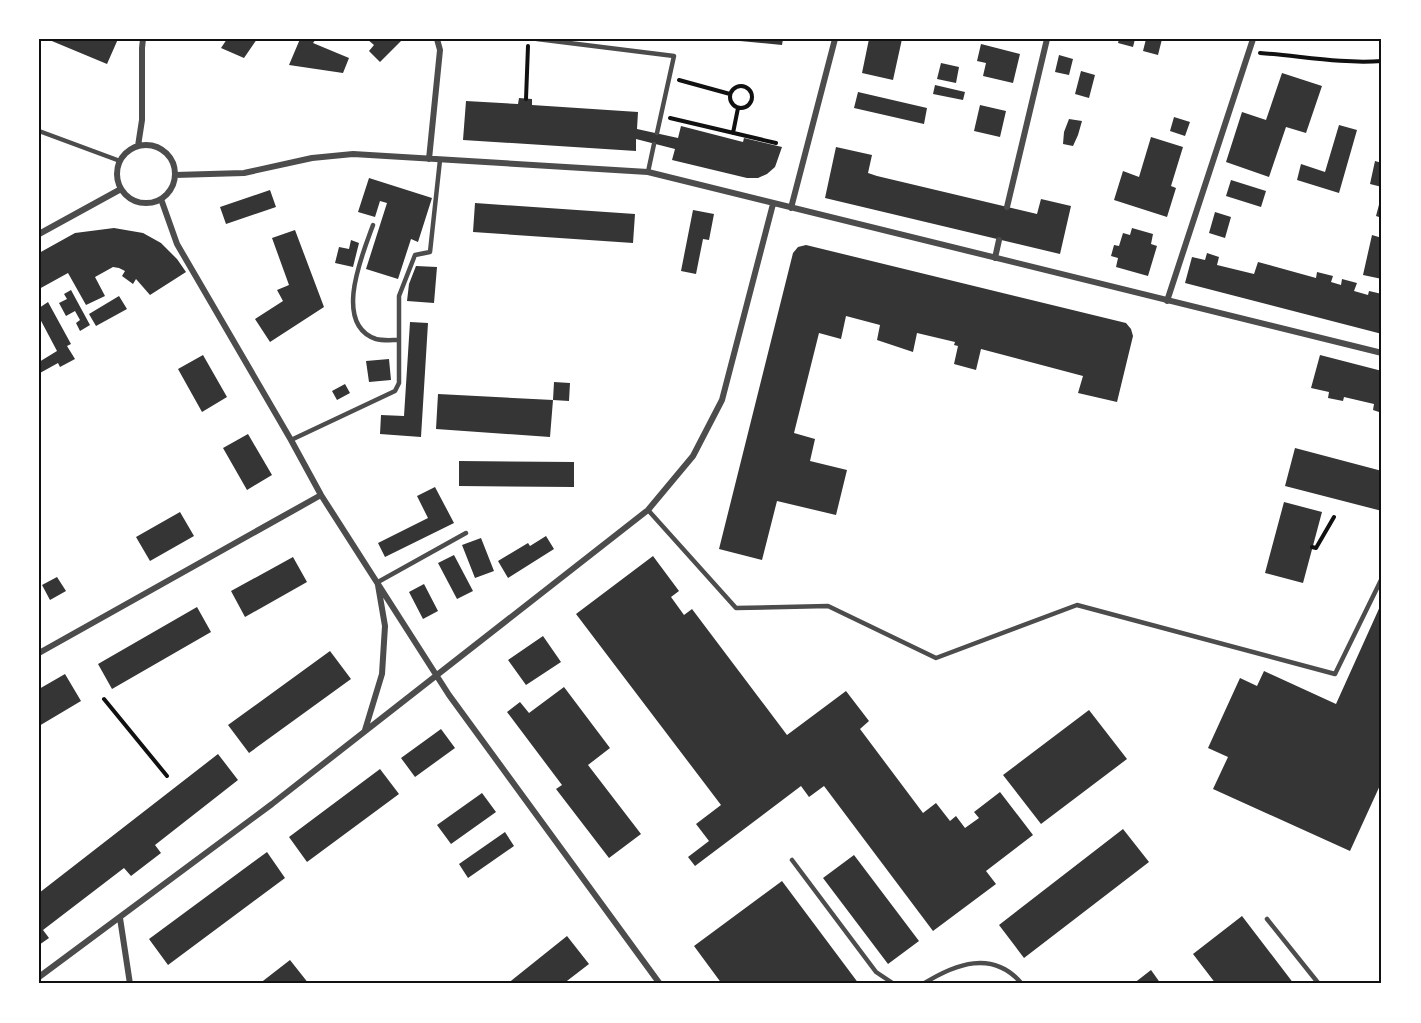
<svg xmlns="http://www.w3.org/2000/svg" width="1421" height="1023" viewBox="0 0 1421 1023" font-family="Bitter,serif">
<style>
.building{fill:#353535}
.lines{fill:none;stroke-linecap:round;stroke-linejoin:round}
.path{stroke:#111;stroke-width:4}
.service{stroke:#4c4c4c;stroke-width:4.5}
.minor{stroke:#4c4c4c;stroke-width:6}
.neatline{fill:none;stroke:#111;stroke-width:2}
</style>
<rect width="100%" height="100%" fill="#fff"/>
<path class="building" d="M47,39H118L107,64Z
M227,39H257L244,58L221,48Z
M300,39H316L313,43L349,58L343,73L289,65Z
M367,39H403L380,62L369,51L374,45Z
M740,39H783L782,45L740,41Z
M869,39H902L893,80L862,73Z
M1119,39H1135L1133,47L1118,43Z
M1146,39H1162L1158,55L1143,51Z
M981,44L1020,54L1013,83L983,76L986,63L977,61Z
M1059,55L1073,59L1069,75L1055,72Z
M941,63L959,67L956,83L937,79Z
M1081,71L1095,75L1089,98L1075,94Z
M1282,73L1322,86L1306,133L1286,127L1269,177L1226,162L1242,112L1266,120Z
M935,85L965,92L963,100L933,94Z
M858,92L927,108L924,124L854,108Z
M519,98L532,99V105L638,112L637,129L678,138L681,126L743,142L744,138L782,147L775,167L767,174L758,178H747L672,160L675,149L636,139V151L463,140L466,101L518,104Z
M980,105L1006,111L1000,137L974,131Z
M1174,117L1190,122L1185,136L1170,131Z
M1069,119L1082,121L1078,135L1073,146L1063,144L1064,132Z
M1339,125L1357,130L1339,193L1297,180L1301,164L1325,172Z
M1151,137L1183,147L1171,186L1176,188L1167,217L1114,200L1123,171L1139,177Z
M836,147L872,155L868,173L877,176L1037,214L1041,199L1071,206L1060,254L825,198Z
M1375,161L1382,163V187L1370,184Z
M369,178L432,198L418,242L411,239L398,279L366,269L387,203L380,201L375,217L358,212Z
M1231,180L1266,191L1261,207L1226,196Z
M270,190L276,207L226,224L220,207Z
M1381,197H1382V218L1376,216Z
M475,203L635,214L633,243L473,232Z
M693,210L714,214L709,240L703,239L696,274L681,271Z
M1215,212L1231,217L1225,238L1209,233Z
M114,228L143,233L161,243L177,259L186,272L150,295L136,279L133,284L122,276L125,271L119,268L113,267L95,277L105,296L86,305L68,273L39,289V253L75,233Z
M1132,228L1153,234L1151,244L1157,246L1148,276L1116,267L1118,258L1111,256L1114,245L1119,246L1123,233L1130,235Z
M295,230L324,307L270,342L255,319L283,301L277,290L289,285L272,238Z
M1372,235L1382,238V279L1363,275Z
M351,240L359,243L353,267L335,263L339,247L349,249Z
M806,245L1126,323L1131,329L1133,336L1117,402L1078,393L1083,376L981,349L976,370L954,364L958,346L954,345L955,342L917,333L913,352L877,340L880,325L846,316L841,339L819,333L794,433L815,439L810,461L847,470L836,515L777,501L762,560L719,549L793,253L798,247Z
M1207,253L1219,257L1217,265L1254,274L1258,262L1316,278L1317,272L1333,276L1331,282L1341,285L1342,279L1357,283L1354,291L1368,295L1369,291L1382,294V334L1185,283L1192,257L1205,260Z
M416,266L437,267L434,303L407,301L409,284Z
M71,290L90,325L80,331L76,323L80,320L75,311L66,316L59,303L67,299L64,294Z
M119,296L127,309L96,326L89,314Z
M48,302L71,344L67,346L75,359L60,367L58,363L40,373L39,362L57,351L39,317V308Z
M410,322L428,323L421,437L380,434L381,415L404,416Z
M203,355L227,397L202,412L178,369Z
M1320,355L1382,371V413L1373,410L1374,404L1344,397L1343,401L1328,398L1329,392L1311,388Z
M389,359L391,380L369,382L366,361Z
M554,382L570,383L569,401L553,400Z
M345,384L350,393L337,400L332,391Z
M438,394L553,400L550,437L436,429Z
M248,434L272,475L247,490L223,448Z
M1295,448L1382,471V511L1285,486Z
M459,461L574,462V487L459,486Z
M435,487L454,523L385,557L378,543L428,518L417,496Z
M1284,502L1322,512L1303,583L1265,573Z
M180,512L194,536L150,561L136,537Z
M546,536L554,549L508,578L498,561L528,543L530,546Z
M481,538L494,571L475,578L462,545Z
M454,555L473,591L457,599L438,563Z
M653,556L679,591L671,597L684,615L692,609L787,735L846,691L869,721L860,729L923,813L936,803L950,821L956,816L965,828L979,818L974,812L1000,792L1033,835L986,871L996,884L933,931L824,786L809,797L801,786L695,866L688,857L709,841L696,824L721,805L576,614Z
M293,557L307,582L245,617L231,591Z
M57,577L66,591L50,600L42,585Z
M424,584L438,611L423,619L409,592Z
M1382,602V781L1350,851L1213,789L1228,757L1208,748L1240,678L1257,686L1264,671L1336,704Z
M197,607L211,632L112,689L98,664Z
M543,636L561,662L526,685L508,660Z
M330,651L351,679L249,753L228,725Z
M65,674L81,701L39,726V689Z
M564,687L610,748L588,765L641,834L609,858L556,789L562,785L507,712L520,702L529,713Z
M1089,710L1127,759L1041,824L1003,775Z
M441,729L455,748L415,777L401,758Z
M218,754L238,780L155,845L161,853L131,876L124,868L43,930L49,938L39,945V893Z
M380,769L399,794L307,862L289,837Z
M482,793L496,812L451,844L437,825Z
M1123,829L1149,862L1024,958L999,925Z
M505,832L514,846L468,878L459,864Z
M267,852L285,878L168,965L149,939Z
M854,855L919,941L888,964L823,878Z
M782,881L859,984H722L694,946Z
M1242,916L1294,984H1216L1193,954Z
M567,936L589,964L563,984H507Z
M290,960L309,984H259Z
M1151,970L1161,984H1133Z"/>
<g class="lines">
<path class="path" d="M1260,53C1301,56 1341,64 1382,61
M679,80L730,94
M730 97a11 11 0 1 1 22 0a11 11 0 1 1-22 0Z
M526,99L528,46
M670,118L776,143
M733,133L738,108
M1312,547L1316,548L1334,517
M104,699L167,776"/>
<path class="service" d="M537,39L674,56L657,133
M39,131L120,161
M648,172L654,144
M373,225C363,253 332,324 376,339C383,341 392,340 399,340
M291,440L395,391L399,383V296L415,255L430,252L440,160
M648,510L736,608L828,606L936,658L1077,605L1335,674L1382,578
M378,582L466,533
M792,860L876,972L894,984
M1267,919L1319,984
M923,984C955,964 993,949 1022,984"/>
<path class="minor" d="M117 174a29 29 0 1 1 58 0a29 29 0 1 1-58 0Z
M138,146L142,120V48L143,39
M429,159L440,50L437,39
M175,175L244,173L312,158L353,154L648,172L1382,353
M161,199L177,244L291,440L321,495L449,695L660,984
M1007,207L1047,39
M791,208L835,39
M39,234L121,189
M995,258L999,240
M1167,301L1253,39
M39,653L321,495
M365,730L382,674L385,626L378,585
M120,918L130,984
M39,977L272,804L648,510L693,456L722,400L773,204"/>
</g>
<rect width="1421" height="1023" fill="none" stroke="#ffffff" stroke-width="81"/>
<rect x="40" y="40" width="1340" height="942" class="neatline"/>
</svg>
